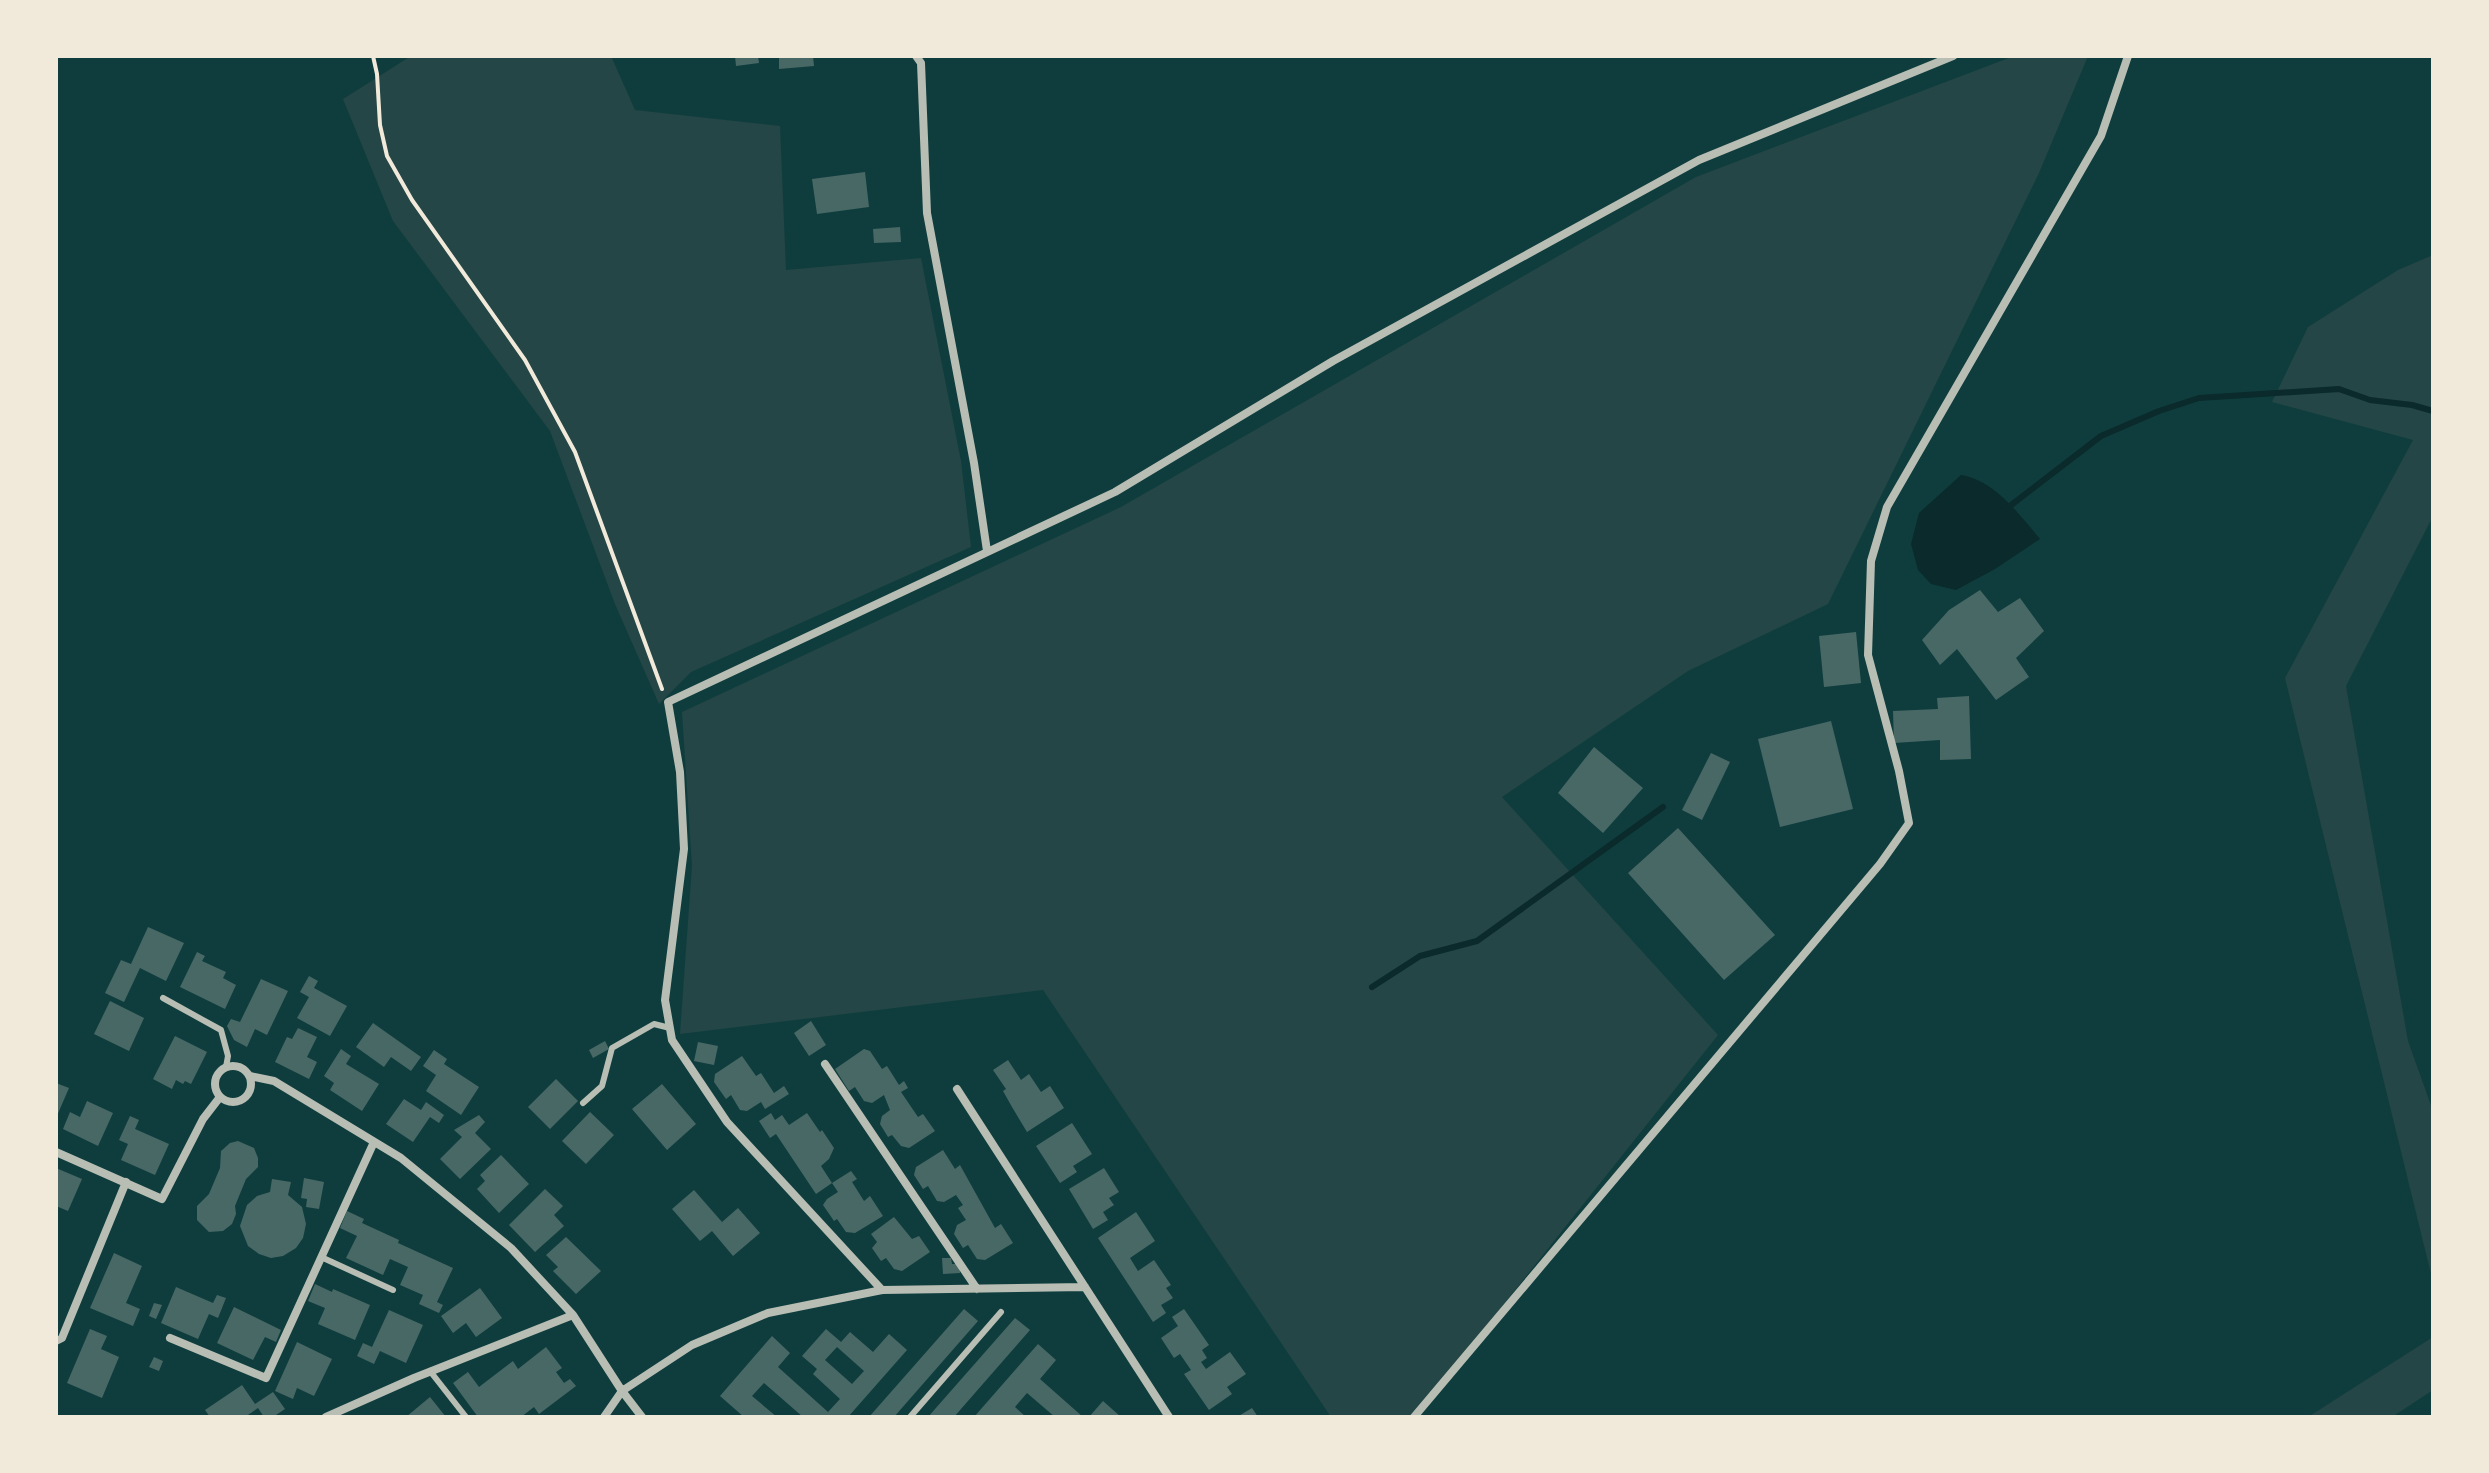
<svg xmlns="http://www.w3.org/2000/svg" width="2489" height="1473" viewBox="0 0 2489 1473" font-family="Cabin,sans-serif">
<style>
.green{fill:#244646}
.water{fill:#0a2a2b}
.lines{fill:none;stroke-linecap:round;stroke-linejoin:round}
.stream{stroke:#0a2a2b;stroke-width:6}
.building{fill:#486865;fill-rule:evenodd}
.path{stroke:#f1e9da;stroke-width:4}
.service{stroke:#b8beb3;stroke-width:6}
.minor{stroke:#b8beb3;stroke-width:8}
</style>
<rect width="100%" height="100%" fill="#0f3d3e"/>
<path class="green" d="M411,56H611L635,110L780,126L786,270L921,258L961,461L971,547L691,672L659,704L615,604L550,431L393,221L343,99Z
M2014,56H2088L2039,173L1828,604L1688,671L1502,797L1718,1035L1414,1417H1331L1043,990L680,1034L692,866L682,712L1121,507L1696,177Z
M2433,255V516L2346,686L2408,1041L2433,1111V1282L2285,678L2413,440L2272,402L2308,327L2398,270Z
M2433,1337V1390L2392,1417H2308Z"/>
<path class="water" d="M1961,475C1994,480 2019,514 2040,539L1995,569L1956,590L1931,584L1918,570L1911,544L1919,513Z"/>
<g class="lines">
<path class="stream" d="M2006,509L2101,436L2159,411L2199,398L2339,389L2370,400L2412,405L2433,411
M1372,987L1420,956L1477,941L1663,807"/>
</g>
<path class="building" d="M735,56H758L759,63L736,66Z
M779,56H813L814,66L779,69Z
M865,172L869,207L817,214L812,179Z
M900,227L901,242L874,243L873,229Z
M1980,590L1998,612L2020,598L2044,631L2016,658L2029,677L1996,700L1957,649L1940,665L1922,640L1949,610Z
M1856,632L1861,683L1824,687L1819,636Z
M1969,696L1971,759L1940,760V740L1894,743L1893,711L1938,709L1937,698Z
M1831,721L1853,809L1780,827L1758,739Z
M1594,747L1643,788L1603,833L1558,793Z
M1711,753L1730,762L1702,820L1682,810Z
M1678,828L1775,935L1724,980L1628,873Z
M148,927L184,943L166,981L140,968L124,1002L105,993L121,960L131,964Z
M197,952L205,956L202,961L226,972L223,978L236,985L225,1009L180,987Z
M309,976L318,981L314,988L347,1006L330,1036L297,1018L309,997L300,992Z
M261,979L288,991L267,1035L255,1029L247,1047L234,1040L227,1026L231,1019L240,1022Z
M110,1001L144,1018L129,1051L94,1034Z
M811,1021L826,1045L809,1056L794,1033Z
M373,1023L421,1057L411,1071L391,1057L384,1067L356,1047Z
M298,1028L317,1037L307,1057L317,1062L309,1079L275,1062L287,1037L292,1039Z
M175,1036L207,1052L191,1084L185,1081L183,1084L176,1080L172,1089L153,1079Z
M605,1041L609,1049L593,1058L589,1050Z
M698,1042L718,1046L714,1065L694,1061Z
M341,1049L351,1056L346,1064L379,1084L362,1111L330,1090L334,1083L324,1076Z
M864,1049L870,1051L882,1069L887,1066L899,1085L904,1081L908,1088L901,1092L918,1117L923,1114L935,1131L909,1148L901,1146L892,1135L888,1137L880,1124L882,1116L890,1110L884,1095L872,1103L864,1101L855,1087L849,1091L835,1069Z
M434,1050L447,1059L444,1064L479,1087L461,1115L426,1091L436,1075L423,1066Z
M742,1056L756,1076L761,1073L774,1093L784,1086L789,1094L765,1109L761,1102L747,1111L740,1110L731,1095L726,1099L714,1082L715,1074Z
M1008,1060L1021,1080L1029,1074L1041,1092L1050,1086L1064,1108L1027,1132L1012,1107L1003,1091L1006,1089L993,1070Z
M556,1079L578,1101L550,1129L528,1107Z
M56,1083L69,1088L56,1118Z
M662,1084L696,1124L667,1150L632,1109Z
M404,1099L421,1110L426,1102L444,1115L439,1123L430,1117L413,1142L386,1124Z
M87,1101L113,1113L98,1146L63,1129L70,1112L80,1117Z
M590,1112L614,1135L586,1164L562,1141Z
M771,1113L775,1120L782,1115L789,1125L807,1113L820,1132L822,1130L834,1148L829,1159L821,1166L832,1183L816,1194L776,1134L770,1138L759,1121Z
M479,1115L485,1122L475,1133L491,1149L460,1179L440,1159L462,1137L454,1130Z
M130,1116L139,1120L135,1129L169,1144L155,1175L121,1160L128,1144L119,1140Z
M1072,1123L1092,1154L1073,1166L1077,1172L1060,1183L1036,1146Z
M238,1141L254,1148L258,1158V1167L246,1179L235,1206L236,1214L232,1224L223,1231L209,1232L197,1220V1206L209,1194L220,1168L221,1151L230,1143Z
M943,1150L955,1169L960,1165L995,1228L1001,1224L1013,1243L985,1260L977,1259L968,1245L963,1248L954,1234L957,1225L966,1220L958,1208L963,1205L956,1195L944,1202L937,1201L928,1186L923,1189L914,1175L916,1167Z
M501,1155L529,1184L499,1213L477,1189L485,1181L480,1175Z
M56,1168L82,1179L68,1211L56,1206Z
M1104,1168L1119,1192L1109,1198L1114,1205L1103,1212L1108,1220L1093,1229L1069,1189Z
M851,1171L857,1179L852,1182L864,1201L870,1196L883,1216L855,1233L846,1232L837,1219L834,1221L823,1205L827,1199L838,1192L832,1183Z
M304,1178L324,1182L319,1209L306,1207L307,1199L301,1198Z
M272,1179L291,1182L288,1195L302,1207L306,1224L303,1238L296,1248L283,1256L271,1258L259,1254L248,1246L240,1226L247,1205L257,1196L270,1192Z
M545,1189L563,1206L554,1215L564,1226L535,1252L509,1225Z
M694,1190L722,1222L738,1208L760,1233L733,1256L712,1231L700,1241L672,1209Z
M347,1211L364,1219L362,1223L399,1240L398,1243L453,1268L437,1302L443,1305L439,1313L419,1304L423,1295L400,1285L408,1267L390,1259L383,1275L346,1258L357,1236L340,1228Z
M1136,1212L1155,1241L1130,1258L1138,1271L1154,1260L1171,1285L1166,1288L1173,1298L1161,1305L1166,1313L1153,1322L1098,1238Z
M894,1217L912,1239L919,1236L930,1252L902,1271L894,1269L886,1258L881,1261L872,1248L877,1242L871,1234Z
M566,1237L601,1271L576,1294L553,1271L558,1267L546,1255Z
M114,1253L142,1266L126,1303L140,1309L133,1326L90,1308Z
M942,1258H951L952,1264H957L960,1268V1273L943,1274Z
M315,1284L332,1292L333,1289L370,1305L355,1340L318,1324L325,1308L308,1301Z
M176,1287L213,1303L217,1295L226,1298L218,1318L209,1314L198,1339L161,1323Z
M480,1288L502,1318L476,1337L466,1323L453,1333L441,1316Z
M154,1303L162,1305L156,1319L149,1316Z
M234,1307L281,1330L276,1342L265,1337L253,1360L217,1343Z
M964,1309L978,1321L894,1417H869Z
M1184,1309L1209,1345L1202,1350L1207,1358L1201,1362L1206,1369L1230,1352L1246,1374L1227,1387L1232,1394L1209,1410L1184,1374L1191,1370L1180,1354L1174,1358L1161,1338L1178,1326L1172,1317Z
M389,1310L423,1325L406,1363L380,1351L374,1364L357,1356L363,1343L372,1347Z
M1015,1318L1030,1330L954,1417H928Z
M90,1329L107,1336L101,1349L119,1357L102,1398L67,1383Z
M826,1329L841,1342L850,1332L873,1352L889,1334L907,1350L848,1417H803L764,1383L752,1396L777,1417H744L720,1396L772,1336L790,1353L778,1367L828,1412L840,1399L813,1374L817,1369L802,1356ZM837,1347L864,1371L852,1384L825,1360Z
M297,1342L332,1359L314,1396L297,1388L293,1399L275,1391Z
M1038,1344L1056,1360L1040,1379L1083,1417H1055L1027,1393L1015,1407L1026,1417H974Z
M546,1347L562,1368L556,1372L564,1383L570,1379L576,1386L539,1414L534,1407L521,1417H478L453,1383L468,1372L479,1387L513,1361L518,1369Z
M154,1357L163,1361L159,1371L149,1367Z
M242,1385L255,1404L273,1392L285,1409L273,1417H264L258,1408L245,1417H210L205,1410Z
M430,1397L446,1417H406Z
M1103,1401L1121,1417H1089Z
M1252,1408L1258,1417H1237Z"/>
<g class="lines">
<path class="path" d="M373,56L377,74L380,125L387,156L412,200L525,360L575,452L662,689"/>
<path class="service" d="M163,998L221,1030L228,1056L226,1067
M583,1103L602,1086L612,1048L654,1024L670,1028
M321,1257L393,1290
M430,1371L466,1417
M910,1417L1001,1312"/>
<path class="minor" d="M916,56L921,63L927,213L974,463L987,551
M825,1064L977,1289
M215 1084a18 18 0 1 1 36 0a18 18 0 1 1-36 0Z
M250,1076L274,1081L401,1158L511,1248L573,1315L622,1391L642,1417
M957,1089L1169,1417
M56,1152L162,1199L203,1119L220,1097
M882,1290L727,1122L672,1040L665,1000L684,849L680,772L668,702L1115,492L1333,361L1699,160L1953,56
M170,1338L266,1378L374,1142
M56,1341L62,1338L126,1182
M326,1417L414,1378L573,1315
M604,1417L622,1391L692,1345L768,1313L882,1290L1085,1287
M1414,1417L1880,864L1909,823L1899,771L1868,655L1871,561L1887,507L2101,136L2128,56"/>
</g>
<rect width="2489" height="1473" fill="none" stroke="#f1e9da" stroke-width="116"/>
</svg>
